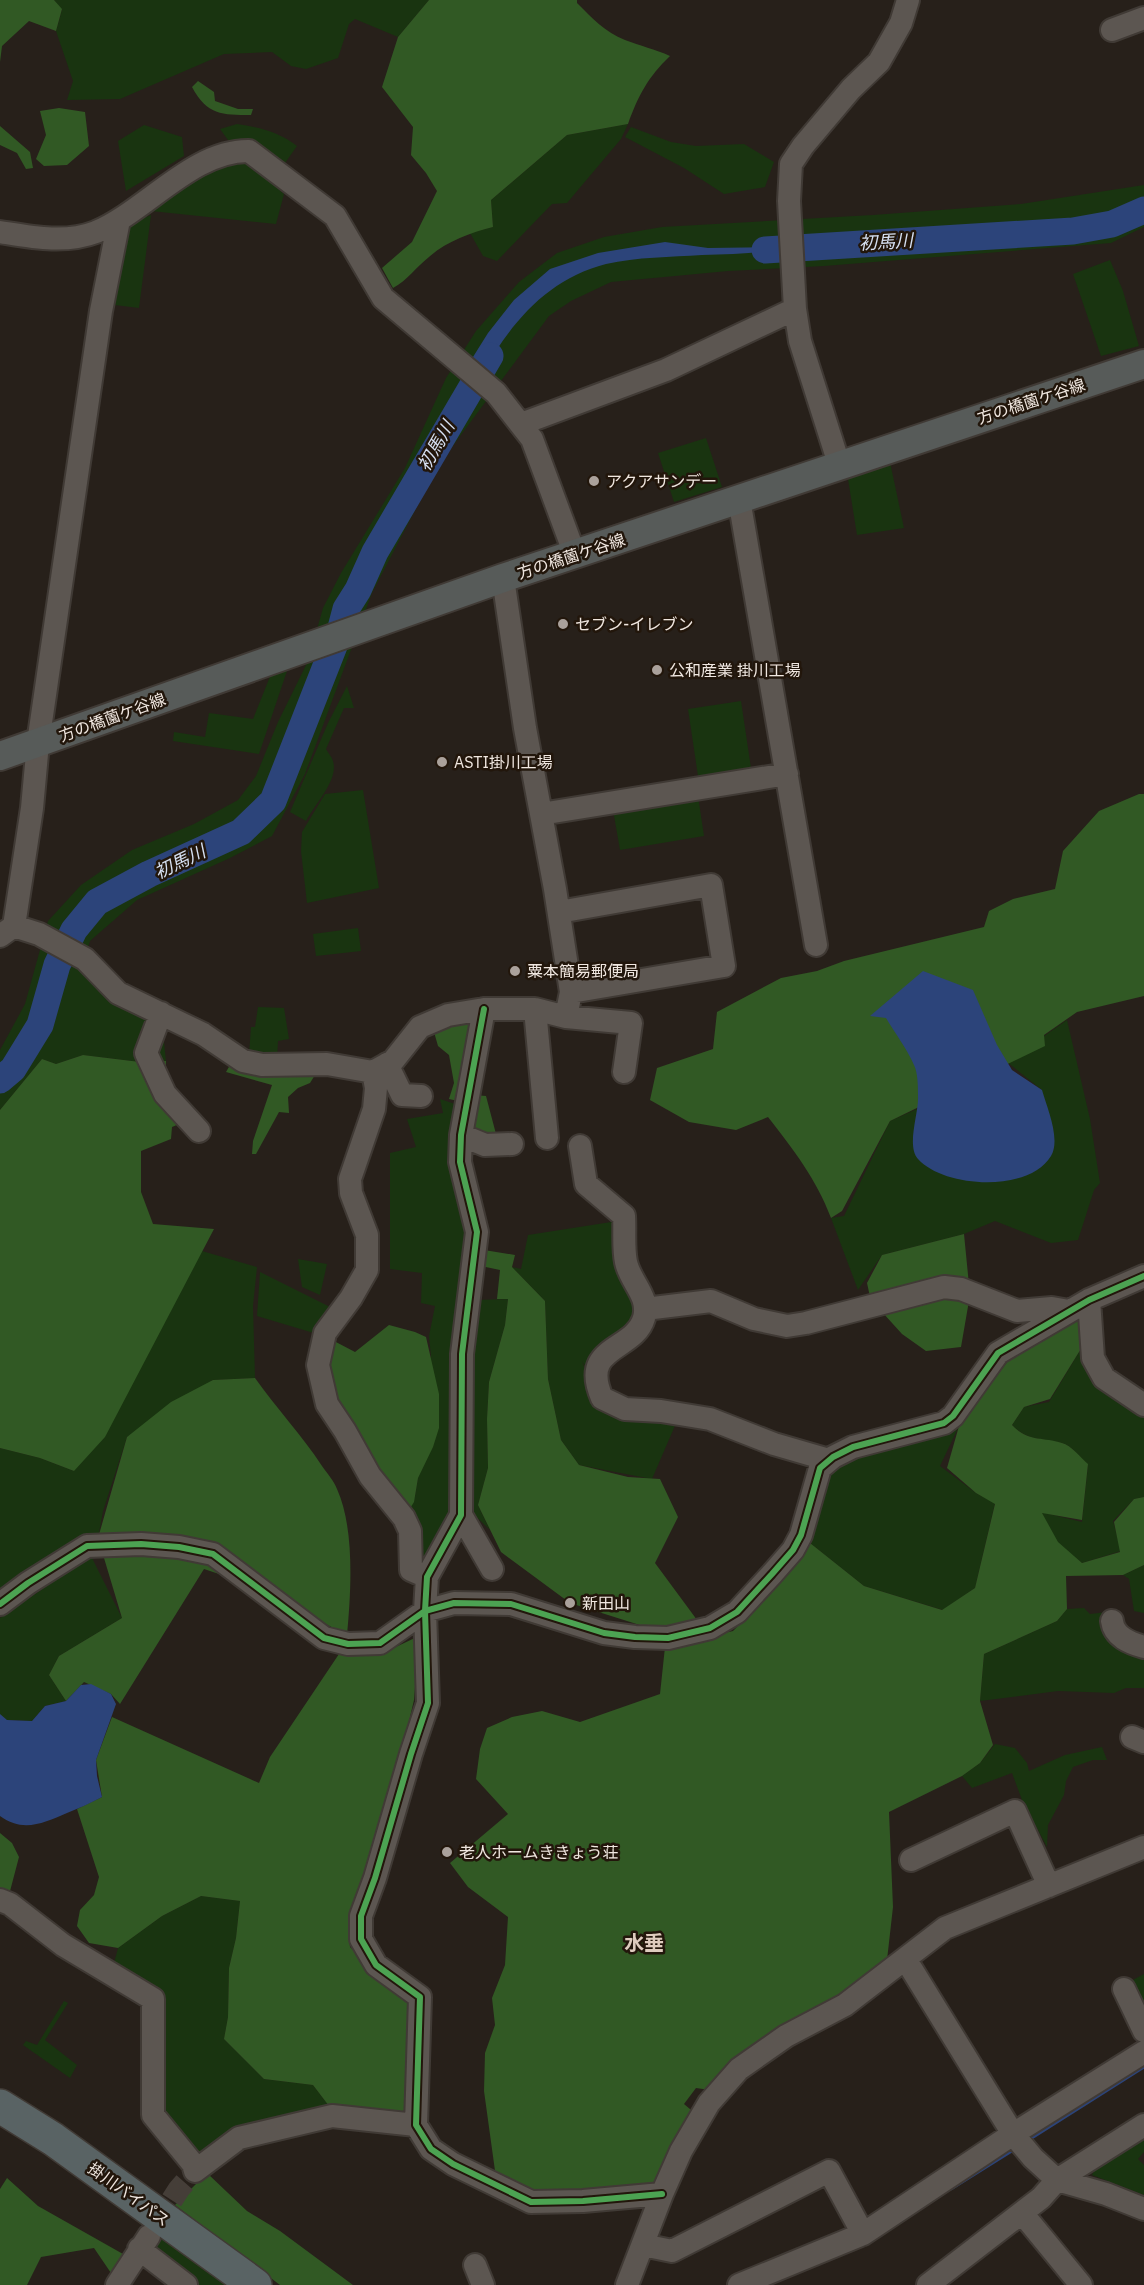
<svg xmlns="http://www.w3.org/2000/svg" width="1144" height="2285" viewBox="0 0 1144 2285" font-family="'IBM Plex Sans','Noto Sans JP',sans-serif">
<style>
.green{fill:#193410}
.forest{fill:#315924}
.water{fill:#2c447a}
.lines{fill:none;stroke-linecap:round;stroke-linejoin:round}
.stream{stroke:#2c447a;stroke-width:4.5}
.river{stroke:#2c447a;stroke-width:27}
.minor-tunnel{stroke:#453e38;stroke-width:22;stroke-dasharray:22 11;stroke-linecap:butt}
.minor-casing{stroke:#403a35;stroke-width:26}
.major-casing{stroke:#403a35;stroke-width:32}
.highway-casing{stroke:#403a35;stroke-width:36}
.minor{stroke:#5c5651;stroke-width:22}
.major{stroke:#575b59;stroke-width:28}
.highway{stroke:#596364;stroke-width:33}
.cycleway-casing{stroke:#22160b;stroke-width:10}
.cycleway{stroke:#4ca352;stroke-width:6}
.poi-dot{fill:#aaa19b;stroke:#22160b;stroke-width:2}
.labels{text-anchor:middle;stroke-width:5;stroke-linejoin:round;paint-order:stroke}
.street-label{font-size:16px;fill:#f0e7e0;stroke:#22160b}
.poi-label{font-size:16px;fill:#f0e7e0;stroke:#22160b;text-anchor:start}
.water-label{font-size:18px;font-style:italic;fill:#d6e0f2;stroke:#22160b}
.quarter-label{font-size:20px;font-weight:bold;fill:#deccbe;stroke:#22160b}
</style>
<rect width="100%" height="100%" fill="#27201a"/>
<path class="green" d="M54,0H429L398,37L355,19L349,24L338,58L306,69L291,66L272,52L224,54L120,99L67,100L73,81L56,31L62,10Z
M237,124C258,127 280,132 297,146L285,163L251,142L231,144L220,129Z
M628,124L621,139L567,203L552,204L497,261L483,256L470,233L493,227L491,200L567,135Z
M144,125L182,137L184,156L126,191L118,141Z
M631,127L671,142L696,146L744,144L774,162L765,187L724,194L684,168L625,137Z
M214,159L248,161L284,194L276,224L151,211Z
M1144,185V227L1111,243L824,266L728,271L611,282L571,301L549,316L438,466L372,593L305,774L272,836L230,858L137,900L90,941L81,970L90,980L161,1013L166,1061L140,1062L83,1055L56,1064L42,1059L0,1110V1050L25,1004L48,921L81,885L132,850L194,824L238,800L256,776L278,722L308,661L323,608L341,573L405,468L446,378L476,331L519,282L557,253L604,237L662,227L873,215L1021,204Z
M151,215L139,308L115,305L129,224Z
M1110,260L1123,291L1139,346L1101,356L1073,274Z
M706,438L722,487L674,502L658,453Z
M890,462L904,528L857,535L848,479Z
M288,668L259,754L173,741L174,732L205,737L209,713L253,719L273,669Z
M347,686L354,708H344L326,749C328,753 332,757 333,761C339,780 314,805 306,821L290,812L328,723Z
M741,701L751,768L698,776L688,709Z
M363,790L379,888L307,903L301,851L302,832L325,794Z
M698,796L704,836L620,850L613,810Z
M358,928L361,951L316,956L313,934Z
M258,1007L284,1008L289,1039L278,1041L277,1059L249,1055L251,1027H255Z
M1067,1020L1090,1119L1100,1183L1094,1190L1078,1240L1051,1243L995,1221L964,1234L882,1255L858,1290L831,1218L844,1216L890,1121L917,1109L918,1159L1042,1090L1007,1062Z
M440,1099L461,1106L470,1221L452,1509L424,1570L406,1514L415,1496L418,1478L431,1356L429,1336L435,1306L421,1303L422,1273L390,1269V1153L416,1147L407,1119L443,1113Z
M624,1220L646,1302L589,1373L582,1361L589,1379L605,1407L680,1414L652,1479L579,1465L561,1440L548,1379L545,1301L512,1267L521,1269L528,1235Z
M202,1251L257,1267L253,1306L255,1378L213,1380L127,1437L103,1511L98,1538C63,1549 28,1566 0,1590V1448L40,1458L74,1471Z
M298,1259L327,1264L320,1295L302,1287Z
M260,1272L332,1308L317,1334L257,1316Z
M508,1299L505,1325L489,1382L487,1419L488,1468L478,1505L490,1530L465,1506L476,1300Z
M1087,1339L1130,1408L1144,1416V1497L1134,1499L1113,1521L1121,1551L1082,1563L1055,1541L1041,1512L1082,1522L1088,1465C1081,1458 1071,1445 1062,1443C1042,1438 1027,1441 1012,1425L1024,1407L1049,1402Z
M959,1426L940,1466L976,1493L995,1503L975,1588L943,1610L864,1586L810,1543L831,1467Z
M91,1556L122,1618L59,1656L49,1675L66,1701L45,1706L32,1721L7,1720L0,1717V1618Z
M1144,1565V1613L1134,1611L1129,1579L1123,1575Z
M1084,1608L1090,1614L1107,1612L1144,1651V1688H1126L1114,1693L1058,1691L980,1701L984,1654L1057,1621L1067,1609Z
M995,1744L1015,1748L1027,1763L1029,1771L1065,1755L1102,1747L1107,1760H1093L1073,1767L1066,1781L1064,1795L1048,1825L1047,1847L1022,1800L1012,1773L972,1788L962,1776L980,1763Z
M201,1896L240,1901L236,1938L229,1968L228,2017L224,2039L264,2079L313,2085L329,2106L196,2161L159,2112L158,1993L113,1967L118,1948L162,1916Z
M1144,1974V2003L1131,1981Z
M64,2001L68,2003L45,2040L77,2065L70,2078L23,2045L26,2041L37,2045Z
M1144,2135V2152L1138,2159L1144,2165V2195L1092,2175L1096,2167Z
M159,2224L241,2285H187L139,2249Z"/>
<path class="forest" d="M0,0H54L62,9L56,31L29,21L2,46L0,62Z
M429,0H577V3C592,18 605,32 625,40C640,46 655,49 670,56C648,77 638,96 628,124L567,135L491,200L493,227C470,233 447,241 429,257C416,267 408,280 393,288L382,268L412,242L437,191L426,173L411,155L413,127L382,87L398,37Z
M198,81L214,92L215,101L238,109H253L251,115C222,115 207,115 192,87Z
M59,108L85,112L89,146L67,165L44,166L36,159L46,135L40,111Z
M0,126L30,152L33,168L26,169L17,153L0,145Z
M1139,794H1144V996L1077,1012L1044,1035L1045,1046L890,1121L842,1211L831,1218C817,1180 793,1149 768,1117L736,1130L689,1122L650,1100L657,1068L713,1049L717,1012L781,978L817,971L844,961L984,927L989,911L1013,899L1055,889L1063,851L1099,811Z
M475,1017L458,1101L449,1099L454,1083L449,1055L438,1046L434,1032Z
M83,1055L140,1062L166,1061L165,1094L194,1118L172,1127L171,1139L141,1151V1192L153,1224L214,1229L105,1437L74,1471L40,1458L0,1448V1110L42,1059L56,1064Z
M230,1065L315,1075L310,1083L298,1088L288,1097L289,1113L279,1112L256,1154H252L253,1141L272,1085L226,1072Z
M474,1095L486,1096L496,1134H464Z
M964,1234L970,1295L961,1347L926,1351L902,1334L883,1313L872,1306L867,1283L882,1255Z
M484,1250L515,1255L512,1267L545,1301L548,1379L561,1440L579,1465L628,1477L660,1479L678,1517L655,1563L700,1624L646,1627L570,1603L501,1552L478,1505L488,1468L487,1419L489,1382L505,1325L508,1299H497L500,1270L481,1266Z
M1085,1313L1087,1339L1050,1399L1024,1407L1012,1425C1028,1442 1042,1437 1062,1443C1071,1445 1081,1458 1088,1464L1082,1520L1042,1513L1058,1542L1082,1563L1120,1552L1114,1522L1134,1499L1144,1497V1565L1123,1575L1066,1576L1067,1609L1057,1621L984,1654L980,1701L993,1745L980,1763L962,1776L889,1812L893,1907L887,1960L859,1987L710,2090L696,2088L684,2104L697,2115L660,2186L538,2192L496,2178L484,2091L485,2053L495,2025L492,1998L505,1965L508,1917L468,1887L450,1863L508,1814L476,1779L480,1749L487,1728L512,1717L542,1711L580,1722L660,1694L665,1647L733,1631L792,1570L810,1543L864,1586L942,1610L975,1588L995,1504L976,1493L947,1468L959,1426L1017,1349Z
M389,1325L415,1332L426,1337L439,1394V1428L433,1447L418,1478L414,1502L404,1518L327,1405V1375L334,1341L355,1352Z
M255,1378C276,1408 302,1435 322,1466C327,1473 334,1481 337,1489C355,1529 351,1592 347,1635L246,1583L204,1569L120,1704L111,1694L84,1682L66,1701L49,1675L59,1656L122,1618L98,1538L127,1437L171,1402L213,1380Z
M419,1636L414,1700L381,1841L348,1922L350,1947L408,2002L413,2118L329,2106L313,2085L264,2079L224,2039L228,2017L229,1968L236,1938L240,1901L201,1896L162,1916L118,1948L89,1943L77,1926L80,1910L94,1895L99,1877L77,1809L102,1797L96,1760L112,1717L259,1783L270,1757L339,1654L383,1653Z
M0,1833L12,1843L19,1857L9,1895L0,1892Z
M207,2173L247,2211L280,2231L353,2285H280L175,2205Z
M7,2178L38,2206L123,2254L111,2273L94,2248L41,2257L27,2285H0V2189Z"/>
<path class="water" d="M665,242L708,248L778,247L780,249C754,254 729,254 702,255C671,257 637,257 606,264C550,278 513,320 485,369L473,357L488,333L514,300L550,269L598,253Z
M923,971L973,990L997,1045L1012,1070L1042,1090C1047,1108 1061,1139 1051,1156C1029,1193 944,1188 918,1159C906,1146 919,1113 918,1096C918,1087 918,1073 914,1065C907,1049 895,1033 886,1018L870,1016Z
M91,1684L111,1694L116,1704L96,1760L97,1776L102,1797C91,1803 79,1808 67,1813C44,1823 23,1833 0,1816V1714L7,1720L32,1721L45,1706L66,1701L81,1685Z"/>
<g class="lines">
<path class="stream" d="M1027,2140L1144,2066
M951,2188L1015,2148"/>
<path class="river" d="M765,250L1073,231L1112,224L1144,210
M0,1080L13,1069L40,1025L57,965L74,930L97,902L149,874L241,832L273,801L341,628L346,609L358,590L375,552L490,356"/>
<path class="minor-tunnel" d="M154,2228L179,2189L195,2171"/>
<defs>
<path id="minor" d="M1112,30L1144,18
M0,232C31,237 65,244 96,232C146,211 193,150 249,151L335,216L383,298L496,393L532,439L575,555
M521,424L666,370L795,309
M839,464L800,341L795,309L789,201L791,164L803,146L851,89L879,62L901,23L908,0
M739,499L816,945
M541,814L787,774
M559,912L711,885L724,966L571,992
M14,926L39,934L85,959L118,993L203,1034L243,1061L262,1065L327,1064L373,1072L393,1061L420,1027L448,1015L484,1009H535L566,1017L571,992L555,889L525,728L503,578
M0,936L14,926L32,808L38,743L101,311L119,220
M484,1009L461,1135L460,1162L477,1232L462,1354L461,1515L427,1577L425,1611L428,1703L411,1754L375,1878L361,1916V1939L376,1965L420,1997L416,2125L431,2149L453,2164L531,2202L583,2201L662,2194
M535,1009L547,1138
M161,1013L146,1053L165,1094L199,1131
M566,1017L631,1023L624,1072
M387,1064L402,1095L421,1096
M373,1072L376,1088L374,1109L350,1179L351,1193L367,1235V1270L351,1298L325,1333L318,1365L327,1404L345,1431L370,1476L404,1518L410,1531L411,1570L427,1577
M461,1135L485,1145L512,1144
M580,1146L586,1184L624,1216C625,1230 623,1248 626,1262C630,1282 650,1296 644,1318C634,1352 579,1345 602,1398L625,1409L661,1411L710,1419L774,1444L829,1460
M1089,1300L1093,1358L1104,1378L1144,1405
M645,1309L711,1301L754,1319L787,1326L806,1323L944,1287L961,1289L1017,1311L1052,1308L1069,1311
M461,1515L492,1569
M0,1604L28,1583L87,1546L141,1544L179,1547L213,1554L324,1638L348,1644L380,1643L425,1611L454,1603L511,1604L604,1633L635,1637L668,1638L710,1628L737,1612L772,1574L793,1550L801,1535L820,1468L833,1457L853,1447L944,1423L953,1416L998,1353L1089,1300L1144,1276
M1112,1621C1114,1637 1130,1643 1144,1647
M1132,1737L1144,1742
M911,1860L1015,1811L1049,1886
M0,1900L10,1904L63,1945L153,1999V2115L193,2164L195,2171L239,2138L332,2116L416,2125
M906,1960L1013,2134L1033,2158L1057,2180L1106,2194L1144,2209
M1124,1989L1144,2031
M1022,2213L1081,2285
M643,2245L672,2251L829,2171L863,2234
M139,2249L186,2285
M475,2265L483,2285
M117,2285L149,2236
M627,2285L662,2194L681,2151L709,2103L739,2069L786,2036L845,2005L945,1928L1144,1847
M739,2285L863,2234L1013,2134L1144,2052
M928,2285L1041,2198L1057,2180L1144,2125"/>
<path id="major" d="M0,756L503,578L1144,364"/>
<path id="highway" d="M0,2106L53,2139L255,2285"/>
</defs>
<use href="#minor" class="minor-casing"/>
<use href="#major" class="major-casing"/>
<use href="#highway" class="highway-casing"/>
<use href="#minor" class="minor"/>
<use href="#major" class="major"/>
<use href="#highway" class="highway"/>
<defs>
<path id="cycleway" d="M484,1009L461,1135L460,1162L477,1232L462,1354L461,1515L427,1577L425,1611L428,1703L411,1754L375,1878L361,1916V1939L376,1965L420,1997L416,2125L431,2149L453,2164L531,2202L583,2201L662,2194
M0,1604L28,1583L87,1546L141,1544L179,1547L213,1554L324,1638L348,1644L380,1643L425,1611L454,1603L511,1604L604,1633L635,1637L668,1638L710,1628L737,1612L772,1574L793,1550L801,1535L820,1468L833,1457L853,1447L944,1423L953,1416L998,1353L1089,1300L1144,1276"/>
</defs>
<use href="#cycleway" class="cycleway-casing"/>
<use href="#cycleway" class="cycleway"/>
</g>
<g class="poi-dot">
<circle cx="594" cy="481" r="6"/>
<circle cx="563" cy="624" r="6"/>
<circle cx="657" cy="670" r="6"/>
<circle cx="442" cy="762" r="6"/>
<circle cx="515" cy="971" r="6"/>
<circle cx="570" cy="1603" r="6"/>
<circle cx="447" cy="1852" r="6"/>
</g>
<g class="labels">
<g class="street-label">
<text transform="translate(1031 401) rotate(-18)" y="6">方の橋薗ケ谷線</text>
<text transform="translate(571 556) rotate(-18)" y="6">方の橋薗ケ谷線</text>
<text transform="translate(112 717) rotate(-20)" y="6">方の橋薗ケ谷線</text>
<text transform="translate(129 2194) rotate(36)" y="6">掛川バイパス</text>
</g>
<g class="poi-label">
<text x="606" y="487">アクアサンデー</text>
<text x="575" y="630">セブン-イレブン</text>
<text x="669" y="676">公和産業 掛川工場</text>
<text x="454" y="768">ASTI掛川工場</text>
<text x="527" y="977">粟本簡易郵便局</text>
<text x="582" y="1609">新田山</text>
<text x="459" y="1858">老人ホームききょう荘</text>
</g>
<g class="water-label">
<text transform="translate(886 242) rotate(-3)" y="6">初馬川</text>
<text transform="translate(436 446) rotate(-60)" y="6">初馬川</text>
<text transform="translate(180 862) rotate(-26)" y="6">初馬川</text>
</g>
<g class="quarter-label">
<text x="644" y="1950">水垂</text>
</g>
</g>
</svg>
